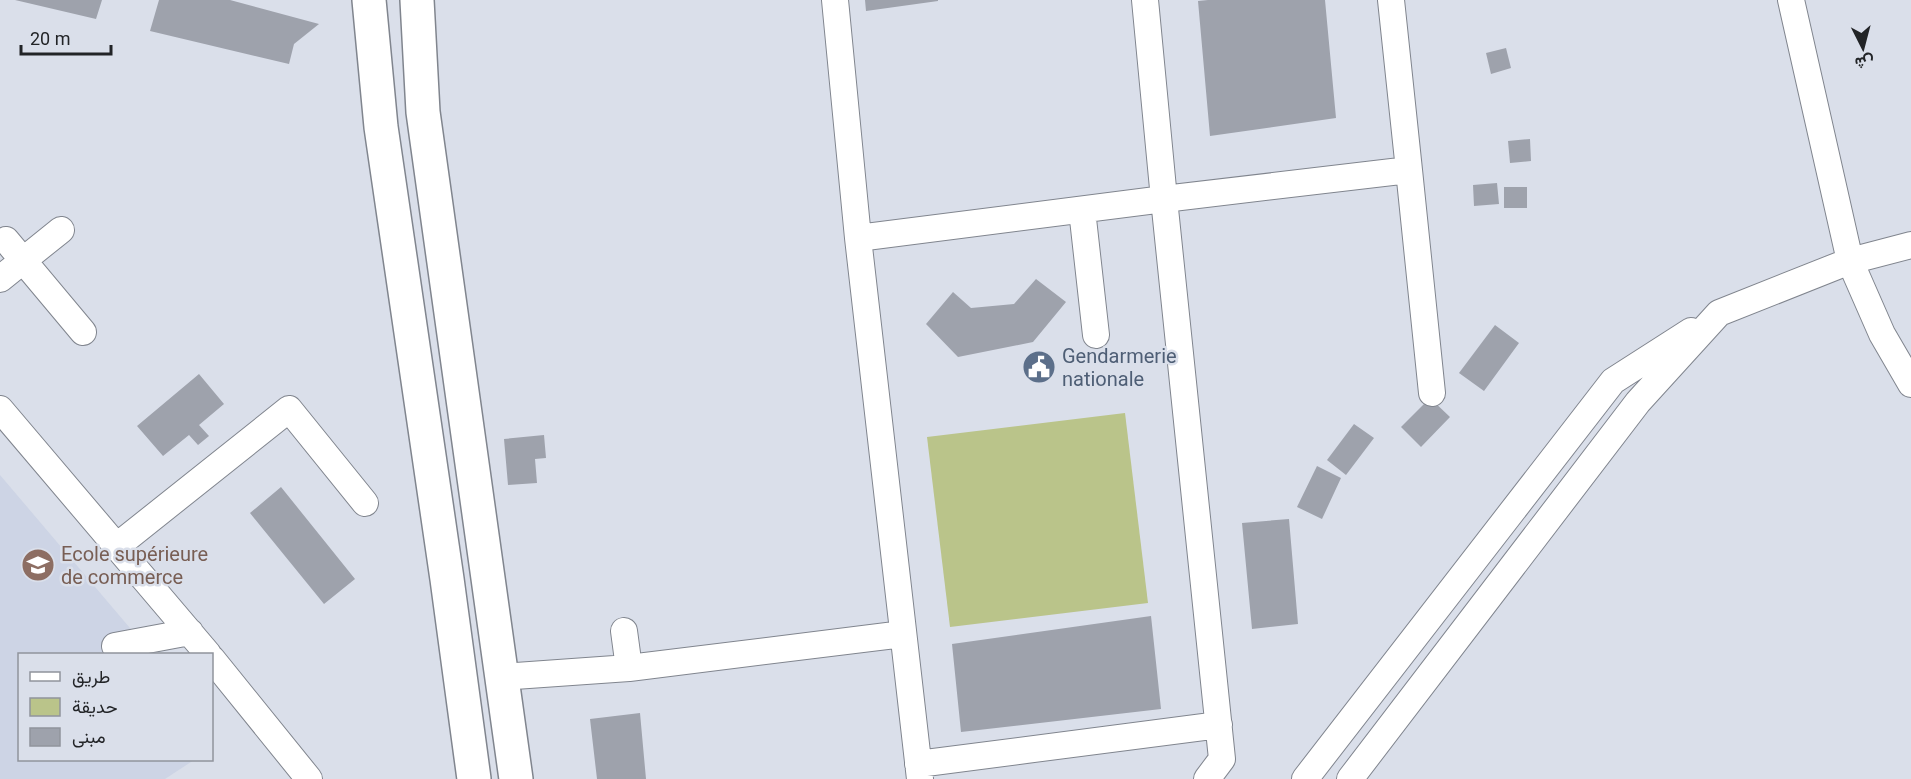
<svg xmlns="http://www.w3.org/2000/svg" width="1911" height="779" viewBox="0 0 1911 779" font-family="Roboto,Vazirmatn,sans-serif">
<style>
.built{fill:#cdd4e5}
.green{fill:#bac48a}
.building{fill:#9ea2ac}
.lines{fill:none;stroke-linecap:round;stroke-linejoin:round}
.minor-casing{stroke:#80858e;stroke-width:28}
.secondary-casing{stroke:#80858e;stroke-width:36}
.minor{stroke:#fff;stroke-width:26}
.secondary{stroke:#fff;stroke-width:33}
.labels{text-anchor:middle;stroke-width:5;stroke-linejoin:round;paint-order:stroke}
.service-label{font-size:20px;fill:#4e5e75;stroke:#dadfea;text-anchor:start}
.education-label{font-size:20px;fill:#785e54;stroke:#dadfea;text-anchor:start}
</style>
<rect width="100%" height="100%" fill="#dadfea"/>
<path class="built" d="M0,475L152,654H20V760H194L165,779H0Z"/>
<path class="green" d="M1125,413L1148,603L950,627L927,437Z"/>
<path class="building" d="M15,0H102L96,19Z
M159,0H230L319,24L294,44L289,64L150,31Z
M865,0H938V1L866,11Z
M1208,0H1325L1336,118L1210,136L1198,1Z
M1506,48L1511,68L1491,74L1486,53Z
M1530,139L1531,161L1510,163L1508,141Z
M1497,183L1499,204L1474,206L1473,185Z
M1504,187H1527V208H1504Z
M1036,279L1066,302L1033,342L958,357L926,324L953,292L971,308L1014,304Z
M1495,325L1519,343L1484,391L1459,373Z
M199,374L224,404L199,425L209,436L198,445L189,435L163,456L137,426Z
M1430,398L1450,417L1421,447L1401,427Z
M1354,424L1374,438L1346,475L1327,460Z
M544,435L546,458L535,459L537,483L508,485L504,439Z
M1317,466L1341,478L1322,519L1297,507Z
M281,487L355,579L324,604L250,513Z
M1289,519L1298,624L1252,629L1242,523Z
M1151,616L1161,709L961,732L952,644Z
M640,713L646,779H597L590,719Z"/>
<g class="lines">
<defs>
<path id="minor" d="M835,0L858,238
M1145,0L1164,199L1409,170L1391,0
M1791,0L1850,261L1882,334L1911,384
M1409,170L1432,393
M1082,210L1096,335
M6,240L83,332
M0,279L61,230
M0,409L208,654
M117,546L289,409L365,503
M624,631L629,668
M115,646L190,632
M212,659L309,779
M502,677L629,668L903,634
M918,764L1219,725
M920,779L858,238L1164,199L1222,759L1207,779
M1305,779L1613,381L1691,331
M1350,779L1638,402L1719,313L1850,261L1911,245"/>
<path id="secondary" d="M369,0L381,127L447,579L474,779
M417,0L423,112L516,779"/>
</defs>
<use href="#minor" class="minor-casing"/>
<use href="#secondary" class="secondary-casing"/>
<use href="#minor" class="minor"/>
<use href="#secondary" class="secondary"/>
</g>
<defs>
<symbol id="civic-disc" viewBox="-11 -11 22 22"><circle r="9.5" fill="#5c6f8a" stroke="#dadfea"/><path d="M-.6-6.5H3V-4.5H.6V-3L4-1V1h2V6H-6V1h2V-1L-.6-3ZM-1.2 2.5V6h2.4V2.5Z" fill="#fff"/></symbol>
<symbol id="university-disc" viewBox="-11 -11 22 22"><circle r="9.5" fill="#8d6e63" stroke="#dadfea"/><path d="M0-5L7-2L0 1L-7-2ZM-4 1L0 2.5L4 1V4Q0 6-4 4Z" fill="#fff"/></symbol>
</defs>
<g fill-rule="evenodd">
<use href="#civic-disc" x="1020" y="348" width="38" height="38"/>
<use href="#university-disc" x="19" y="546" width="38" height="38"/>
</g>
<g class="labels">
<g class="service-label">
<text x="1062" y="363">Gendarmerie<tspan x="1062" dy="23">nationale</tspan></text>
</g>
<g class="education-label">
<text x="61" y="561">Ecole supérieure<tspan x="61" dy="23">de commerce</tspan></text>
</g>
</g>
<rect x="18" y="653" width="195" height="108" fill="#dadfea" stroke="#90949c" stroke-width="1.5"/>
<rect x="30" y="672" width="30" height="9" fill="#ffffff" stroke="#90949c" stroke-width="1.5"/>
<text x="72" y="683" font-size="18" fill="#222427">طريق</text>
<rect x="30" y="698" width="30" height="18" fill="#bac48a" stroke="#90949c" stroke-width="1.5"/>
<text x="72" y="713" font-size="18" fill="#222427">حديقة</text>
<rect x="30" y="728" width="30" height="18" fill="#9ea2ac" stroke="#90949c" stroke-width="1.5"/>
<text x="72" y="743" font-size="18" fill="#222427">مبنى</text>
<g transform="translate(1863 48) rotate(174)" stroke="#dadfea" stroke-width="4.5" paint-order="stroke">
<path d="M0-4.5L10 22L0 15L-10 22Z" fill="#222427"/>
<text y="-9" font-size="16" font-weight="bold" text-anchor="middle" fill="#222427">ش</text>
</g>
<path d="M21 45v9h90v-9" fill="none" stroke="#222427" stroke-width="3"/>
<text x="30" y="45" font-size="18" fill="#222427" stroke="#dadfea" stroke-width="4.5" paint-order="stroke">20 m</text>
</svg>
